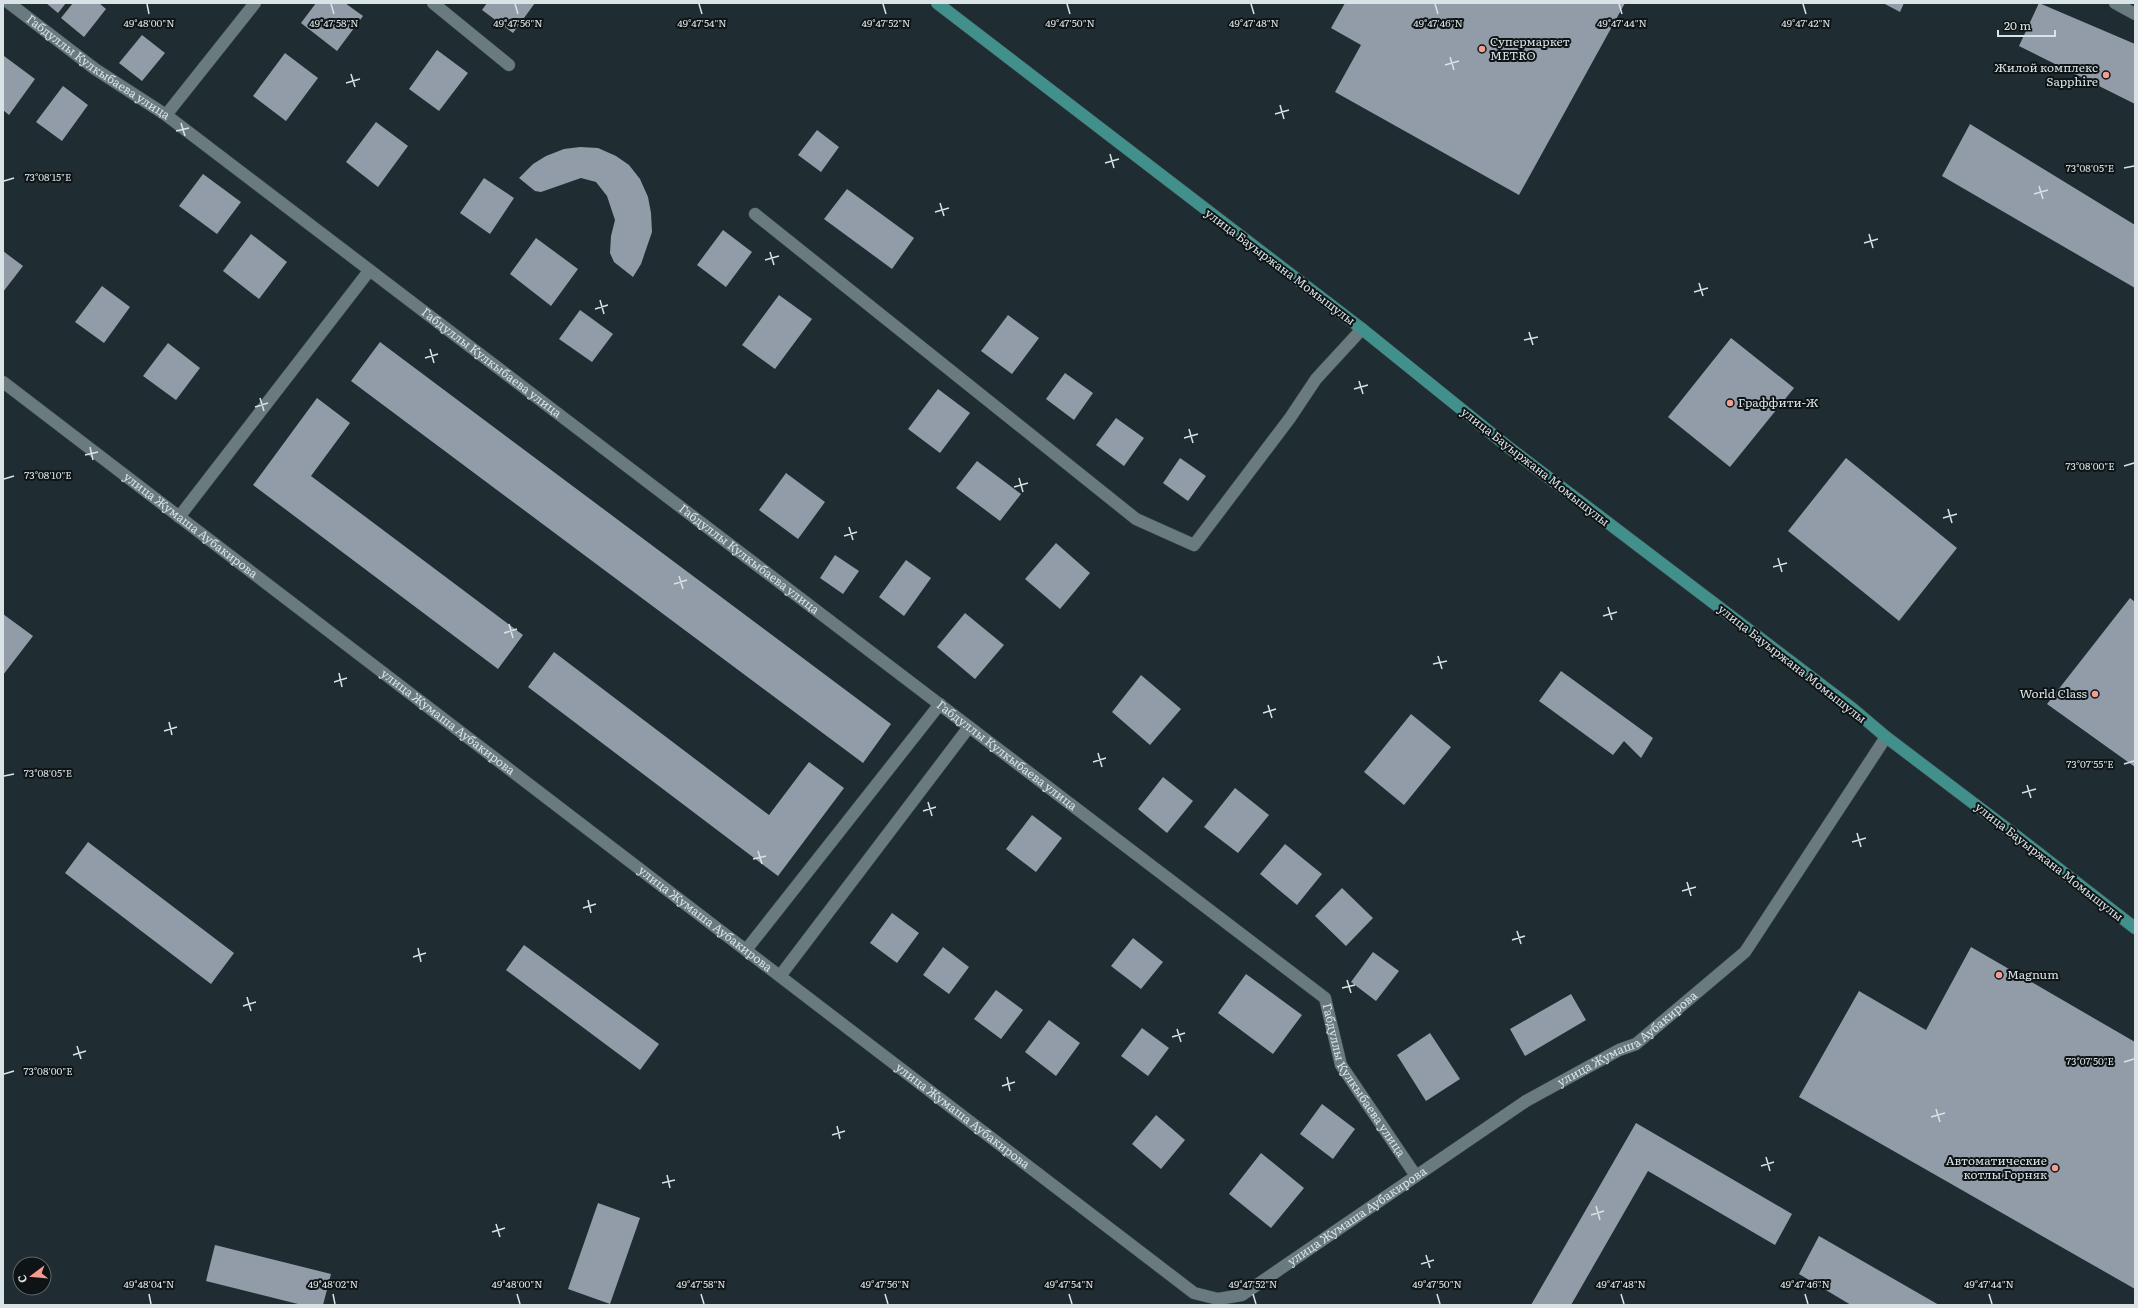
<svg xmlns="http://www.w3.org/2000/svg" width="2138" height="1308" viewBox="0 0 2138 1308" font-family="Literata,serif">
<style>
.building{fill:#929ca8}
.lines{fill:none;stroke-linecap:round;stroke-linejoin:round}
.street-casing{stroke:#3e4a4e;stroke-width:13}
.primary-casing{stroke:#3e4a4e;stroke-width:13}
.street{stroke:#6a7b80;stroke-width:12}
.primary{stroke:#42908c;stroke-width:12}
.ticks{fill:none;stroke:#d9e2e5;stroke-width:1.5}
.poi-dot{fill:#f59c92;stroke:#0e1416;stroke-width:1.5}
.labels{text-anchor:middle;stroke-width:4;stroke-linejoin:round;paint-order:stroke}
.poi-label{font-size:12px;fill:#d9e2e5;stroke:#0e1416;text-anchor:start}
.street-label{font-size:12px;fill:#d9e2e5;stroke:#0e1416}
.ticks-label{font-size:10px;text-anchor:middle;fill:#d9e2e5;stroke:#0e1416;stroke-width:4;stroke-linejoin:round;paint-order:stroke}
</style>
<rect width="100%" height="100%" fill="#1f2d32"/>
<path class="building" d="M46,3H66L58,13Z
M73,3H99L106,9L84,37L61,18Z
M316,3H345L363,16L337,51L301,23Z
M487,3H535L513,33L482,10Z
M1345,3H1625L1519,195L1335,92L1361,45L1331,28Z
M1883,3H1904L1900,12Z
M2039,3L2135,44V104L2019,46Z
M142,35L165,53L142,81L119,63Z
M437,50L468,73L439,111L409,89Z
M285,53L318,78L286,121L253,96Z
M4,56L35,79L9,115L3,110Z
M63,86L88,105L62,141L36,122Z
M376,122L408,146L378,187L346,162Z
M1970,124L2135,225V288L1942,176Z
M817,130L839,147L821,172L798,155Z
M580,147L598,148L616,156L629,165L640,179L648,197L651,213L652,232L641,264L633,277L614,262L610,253L611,236L615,220L607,196L596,182L581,178L541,192L535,191L519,178L533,164L546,156L564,149Z
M203,174L241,202L217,234L179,206Z
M484,178L514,198L490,234L460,213Z
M847,189L914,238L892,269L824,219Z
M723,230L752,252L726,287L697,265Z
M251,234L287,262L259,299L223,271Z
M536,238L578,269L551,306L510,274Z
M3,251L23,266L3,292Z
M102,286L130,307L104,343L75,322Z
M779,295L812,319L775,369L742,345Z
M580,310L613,334L592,362L559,339Z
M1008,315L1039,338L1012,374L981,351Z
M1731,338L1794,388L1730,467L1668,417Z
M380,342L891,724L863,763L351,381Z
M168,343L200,368L176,400L143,376Z
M1065,373L1093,393L1074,420L1046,399Z
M938,389L970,413L940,453L908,429Z
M317,398L350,423L311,476L523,635L498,669L253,485Z
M1116,418L1144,438L1124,466L1096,445Z
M1180,458L1206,476L1188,501L1163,483Z
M1846,458L1957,548L1899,621L1788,531Z
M977,461L1021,494L1000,521L956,488Z
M786,473L825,502L798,539L759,510Z
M1056,543L1090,573L1060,609L1025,579Z
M835,555L859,571L843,594L820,578Z
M906,560L931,578L904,616L879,597Z
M2130,598L2135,602V767L2047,704Z
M965,613L1004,645L975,679L937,647Z
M3,614L33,636L3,675Z
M554,652L769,815L809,762L844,788L778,876L528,687Z
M1561,671L1653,738L1641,758L1624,741L1613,755L1539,701Z
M1141,675L1181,709L1150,745L1112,712Z
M1411,714L1451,747L1404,805L1364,772Z
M1163,777L1193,801L1167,833L1138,809Z
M1235,788L1269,815L1238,853L1204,827Z
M1032,815L1062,838L1036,872L1006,849Z
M88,842L234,953L211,984L65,873Z
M1285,844L1322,874L1297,905L1260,874Z
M1342,888L1373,918L1346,946L1315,916Z
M892,913L919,933L897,963L870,943Z
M1133,938L1163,962L1141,989L1111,966Z
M524,945L659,1044L640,1070L506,970Z
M943,947L969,967L949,994L923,975Z
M1971,947L2135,1042V1289L1799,1097L1859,991L1926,1030Z
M1373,952L1399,971L1376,1001L1351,982Z
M1246,974L1302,1015L1273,1054L1218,1013Z
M996,990L1023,1010L1001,1039L974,1019Z
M1571,994L1586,1020L1525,1056L1510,1029Z
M1049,1020L1080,1043L1056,1076L1025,1052Z
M1142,1028L1169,1048L1148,1076L1121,1056Z
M1430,1033L1460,1079L1426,1101L1397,1055Z
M1322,1104L1355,1129L1333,1159L1300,1134Z
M1156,1115L1185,1140L1161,1169L1132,1144Z
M1636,1123L1792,1214L1775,1245L1648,1171L1571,1305H1531Z
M1261,1153L1304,1188L1271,1228L1229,1194Z
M598,1203L640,1218L610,1304L568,1289Z
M1819,1236L1939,1305H1851L1799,1274Z
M215,1245L331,1274L323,1305H302L206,1281Z"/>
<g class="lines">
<defs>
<g id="street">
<path id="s1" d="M9,3L95,69L166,115L1325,998L1341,1065L1416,1176"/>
<path d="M433,3L509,65"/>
<path d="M2115,3L2135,14"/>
<path d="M166,115L255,3"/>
<path d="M755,214L1136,519L1194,545L1290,418L1316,379L1362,329"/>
<path id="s2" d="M3,382L1194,1293L1218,1299L1242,1295L1526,1101L1619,1050L1636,1044L1745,952L1886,737"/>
<path d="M179,517L369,271"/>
<path d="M746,950L940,704"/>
<path d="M780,976L969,727"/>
</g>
<path id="primary" d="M937,3L1362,329L1507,446L1853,709L1886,737L2010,831L2135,928"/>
</defs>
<use href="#street" class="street-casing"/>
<use href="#primary" class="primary-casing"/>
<use href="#street" class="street"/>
<use href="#primary" class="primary"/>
</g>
<path class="ticks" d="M147,4L149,14M331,4L334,14M515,4L518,14M699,4L702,14M883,4L886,14M1067,4L1070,14M1251,4L1254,14M1435,4L1438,14M1619,4L1622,14M1803,4L1806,14M1450,57L1454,70M1445,65L1459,61M351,74L355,87M346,83L360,79M1280,105L1284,119M1275,114L1289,110M181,123L185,136M176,131L189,128M1110,154L1114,168M1105,163L1119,159M2124,168L2134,166M4,181L14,178M2039,186L2043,199M2034,194L2048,190M940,203L944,216M935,212L949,208M1869,234L1873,248M1864,243L1878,239M770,252L774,265M765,260L779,256M1699,283L1703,296M1694,292L1708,288M600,300L604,314M595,309L608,305M1529,332L1533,345M1524,340L1538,337M430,349L434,363M425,358L438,354M1359,381L1363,394M1354,389L1368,385M260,398L264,411M255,407L268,403M1189,429L1193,443M1184,438L1198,434M90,447L93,460M85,455L98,452M2124,466L2134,463M1019,478L1023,492M4,479L14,476M1014,487L1028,483M1948,509L1952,523M1943,518L1957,514M849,527L853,540M844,536L857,532M1778,558L1782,572M1773,567L1787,563M679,576L683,589M674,584L687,580M1608,607L1612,620M1603,616L1617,612M509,624L513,638M504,633L517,629M1438,656L1442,669M1433,664L1447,661M339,673L342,687M334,682L347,678M1268,705L1272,718M1263,713L1276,709M169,722L172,735M164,731L177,727M1098,753L1102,767M1093,762L1106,758M2124,764L2134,761M4,776L14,774M2027,785L2031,798M2022,793L2036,789M928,802L932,816M923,811L936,807M1857,833L1861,847M1852,842L1866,838M758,851L762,864M753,859L766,856M1687,882L1691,896M1682,891L1696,887M588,900L591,913M583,908L596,904M1517,931L1521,944M1512,940L1525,936M418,948L421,962M413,957L426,953M1347,980L1351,993M1342,988L1355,985M247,997L251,1011M243,1006L256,1002M1177,1029L1181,1042M1172,1037L1185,1033M77,1046L81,1059M73,1055L86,1051M2124,1062L2134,1059M4,1074L14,1071M1007,1077L1010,1091M1002,1086L1015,1082M1936,1109L1940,1122M1931,1117L1945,1113M837,1126L840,1139M832,1135L845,1131M1766,1157L1770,1171M1761,1166L1774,1162M667,1175L670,1188M662,1183L675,1180M1596,1206L1600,1220M1591,1215L1604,1211M496,1224L500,1237M492,1232L505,1228M1426,1255L1430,1268M1421,1264L1434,1260M149,1294L151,1304M333,1294L335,1304M517,1294L520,1304M701,1294L704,1304M885,1294L888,1304M1069,1294L1072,1304M1253,1294L1256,1304M1437,1294L1440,1304M1621,1294L1624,1304M1805,1294L1808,1304M1989,1294L1992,1304"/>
<g class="poi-dot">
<circle cx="1482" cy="49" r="4"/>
<circle cx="2106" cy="75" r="4"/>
<circle cx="1730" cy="403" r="4"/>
<circle cx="2095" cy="694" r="4"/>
<circle cx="1999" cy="975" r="4"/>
<circle cx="2055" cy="1168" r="4"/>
</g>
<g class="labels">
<g class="poi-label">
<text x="1490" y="46">Супермаркет<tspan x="1490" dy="14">METRO</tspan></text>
<text x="2098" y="72" text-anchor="end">Жилой комплекс<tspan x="2098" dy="14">Sapphire</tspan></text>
<text x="1738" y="407">Граффити-Ж</text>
<text x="2087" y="698" text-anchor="end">World Class</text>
<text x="2007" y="979">Magnum</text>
<text x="2047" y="1165" text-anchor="end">Автоматические<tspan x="2047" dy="14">котлы Горняк</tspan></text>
</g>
<g class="street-label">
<text dy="4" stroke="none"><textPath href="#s1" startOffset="110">Габдуллы Кулкыбаева улица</textPath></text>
<text transform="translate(1280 267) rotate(37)" y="4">улица Бауыржана Момышулы</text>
<text dy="4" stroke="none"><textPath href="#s1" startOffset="602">Габдуллы Кулкыбаева улица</textPath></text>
<text transform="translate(1535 467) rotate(38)" y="4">улица Бауыржана Момышулы</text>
<text dy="4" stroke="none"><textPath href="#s2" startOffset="236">улица Жумаша Аубакирова</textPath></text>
<text dy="4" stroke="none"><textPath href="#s1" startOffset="926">Габдуллы Кулкыбаева улица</textPath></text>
<text transform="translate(1792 664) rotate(38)" y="4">улица Бауыржана Момышулы</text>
<text dy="4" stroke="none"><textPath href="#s2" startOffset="560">улица Жумаша Аубакирова</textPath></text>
<text dy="4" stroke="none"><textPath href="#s1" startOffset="1250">Габдуллы Кулкыбаева улица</textPath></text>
<text transform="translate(2049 862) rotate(38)" y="4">улица Бауыржана Момышулы</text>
<text dy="4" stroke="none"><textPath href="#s2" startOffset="884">улица Жумаша Аубакирова</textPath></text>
<text dy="4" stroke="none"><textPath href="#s2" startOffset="2012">улица Жумаша Аубакирова</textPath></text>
<text dy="4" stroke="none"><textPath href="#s1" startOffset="1742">Габдуллы Кулкыбаева улица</textPath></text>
<text dy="4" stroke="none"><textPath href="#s2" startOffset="1208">улица Жумаша Аубакирова</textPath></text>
<text dy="4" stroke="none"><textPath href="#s2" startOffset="1688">улица Жумаша Аубакирова</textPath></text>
</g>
</g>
<g class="ticks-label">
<text x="149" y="27">49°48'00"N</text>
<text x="334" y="27">49°47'58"N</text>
<text x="518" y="27">49°47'56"N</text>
<text x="702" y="27">49°47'54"N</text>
<text x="886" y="27">49°47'52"N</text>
<text x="1070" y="27">49°47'50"N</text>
<text x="1254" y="27">49°47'48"N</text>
<text x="1438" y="27">49°47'46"N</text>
<text x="1622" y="27">49°47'44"N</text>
<text x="1806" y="27">49°47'42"N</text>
<text x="2090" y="172">73°08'05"E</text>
<text x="48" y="181">73°08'15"E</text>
<text x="2090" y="470">73°08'00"E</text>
<text x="48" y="479">73°08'10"E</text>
<text x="2090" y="768">73°07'55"E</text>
<text x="48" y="777">73°08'05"E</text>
<text x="2090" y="1065">73°07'50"E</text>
<text x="48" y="1075">73°08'00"E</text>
<text x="149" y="1288">49°48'04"N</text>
<text x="333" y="1288">49°48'02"N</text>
<text x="517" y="1288">49°48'00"N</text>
<text x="701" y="1288">49°47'58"N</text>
<text x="885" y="1288">49°47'56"N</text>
<text x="1069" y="1288">49°47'54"N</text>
<text x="1253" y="1288">49°47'52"N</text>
<text x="1437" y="1288">49°47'50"N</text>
<text x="1621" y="1288">49°47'48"N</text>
<text x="1805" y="1288">49°47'46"N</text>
<text x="1989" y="1288">49°47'44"N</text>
</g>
<rect width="2138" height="1308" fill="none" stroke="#d9e2e5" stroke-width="8"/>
<g transform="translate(32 1276) rotate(254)"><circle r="19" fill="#0e1416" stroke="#5f6669"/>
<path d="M0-3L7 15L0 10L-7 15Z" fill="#f59c92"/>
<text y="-6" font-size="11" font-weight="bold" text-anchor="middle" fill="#d9e2e5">С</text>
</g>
<path d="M1998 30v6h57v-6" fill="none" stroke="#d9e2e5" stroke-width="2"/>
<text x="2004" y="30" font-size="12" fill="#d9e2e5" stroke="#0e1416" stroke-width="3" paint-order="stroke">20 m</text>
</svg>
